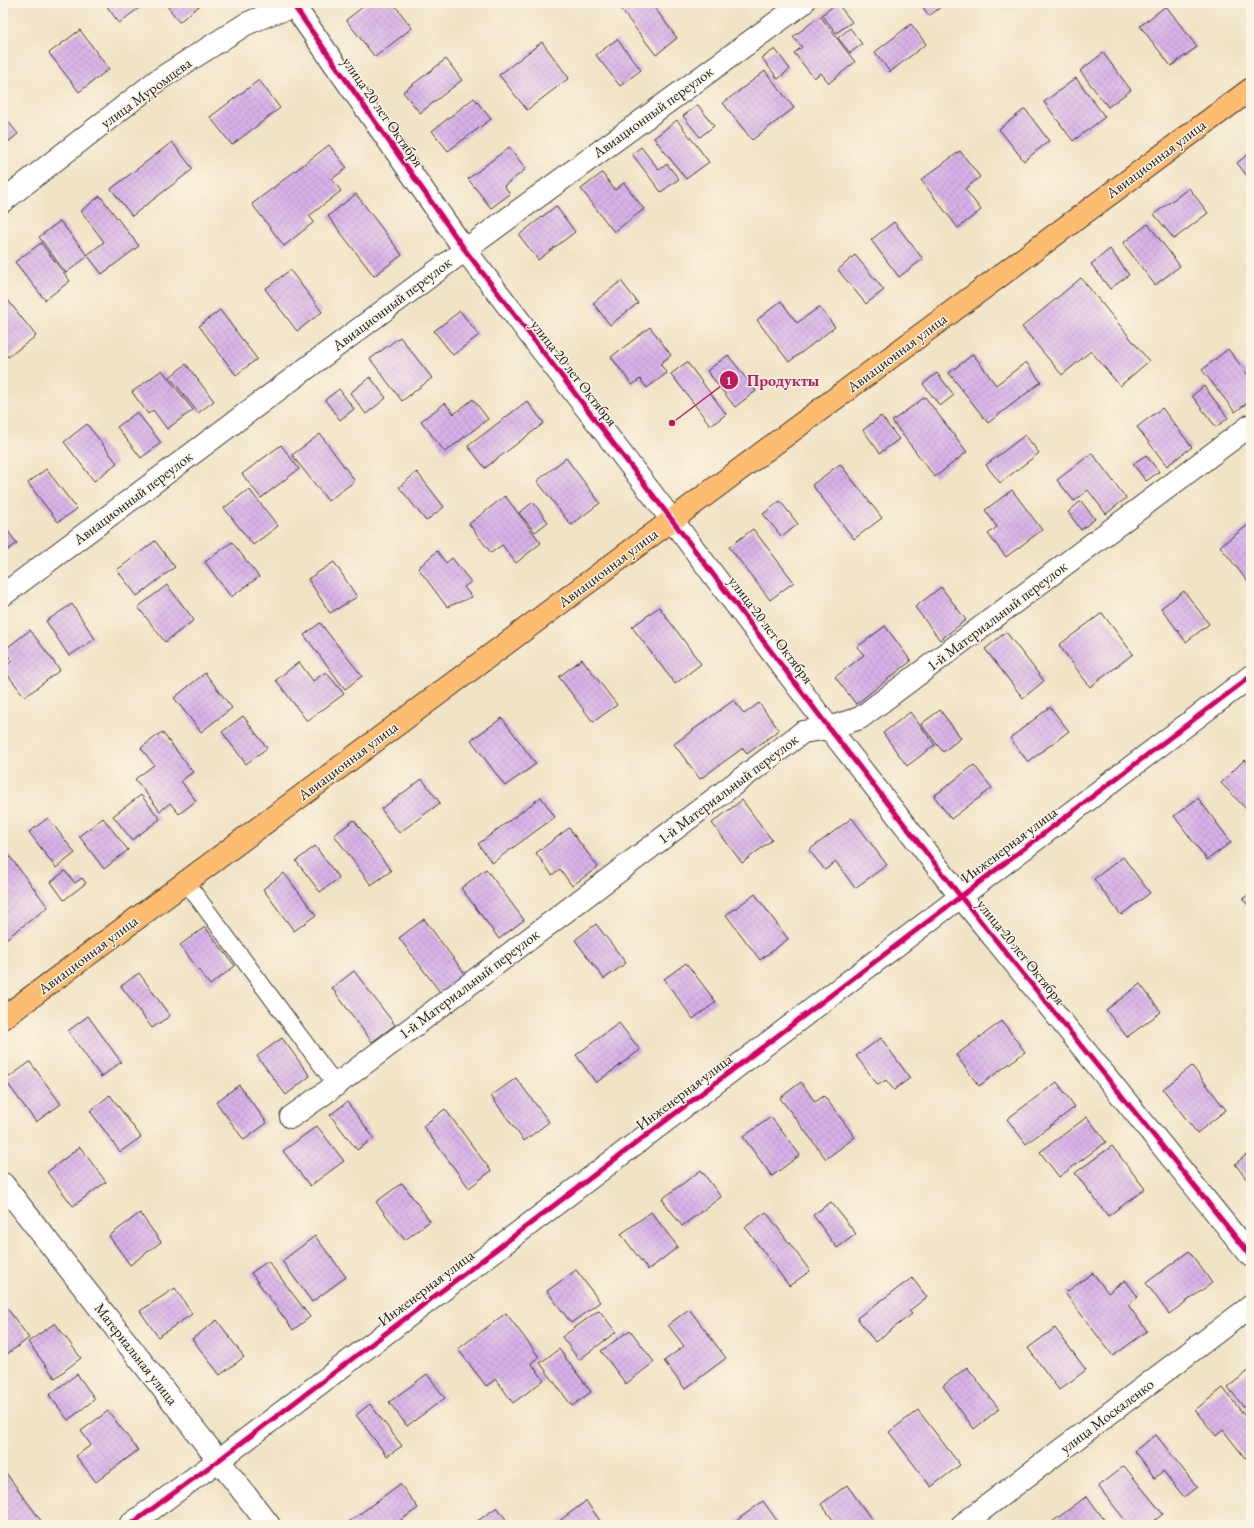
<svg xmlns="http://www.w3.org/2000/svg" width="1254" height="1528" viewBox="0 0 1254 1528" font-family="'EB Garamond',serif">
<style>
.building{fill:url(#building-cross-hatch)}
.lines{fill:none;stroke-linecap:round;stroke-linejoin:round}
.service-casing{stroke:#3c3a35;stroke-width:18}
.minor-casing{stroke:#3c3a35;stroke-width:24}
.primary-casing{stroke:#3c3a35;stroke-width:24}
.service{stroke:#fff;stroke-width:16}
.minor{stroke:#fff;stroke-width:22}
.primary{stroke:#febc71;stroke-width:22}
.cycleway-casing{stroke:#fcf5e5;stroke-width:8}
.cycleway{stroke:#d6006c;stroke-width:5}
.labels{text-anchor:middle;stroke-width:3;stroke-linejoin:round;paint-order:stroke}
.street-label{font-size:15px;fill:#1c1c1c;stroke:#fcf5e5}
.leader{fill:none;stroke:#c2185b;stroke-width:1.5}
.callout-dot{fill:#c2185b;stroke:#fcf5e5;stroke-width:1.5}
.mark-label{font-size:12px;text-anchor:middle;font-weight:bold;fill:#fff}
.callout-label{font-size:16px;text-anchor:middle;font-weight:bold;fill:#c2185b;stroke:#fcf5e5;stroke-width:3;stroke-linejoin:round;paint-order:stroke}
</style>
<defs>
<pattern id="building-cross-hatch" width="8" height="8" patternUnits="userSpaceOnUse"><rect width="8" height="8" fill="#d7b1e8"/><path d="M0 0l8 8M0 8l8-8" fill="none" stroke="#b898c6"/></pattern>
</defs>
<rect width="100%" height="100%" fill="#fcf5e5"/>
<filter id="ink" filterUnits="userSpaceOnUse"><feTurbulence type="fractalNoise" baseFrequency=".025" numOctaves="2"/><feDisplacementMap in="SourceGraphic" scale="8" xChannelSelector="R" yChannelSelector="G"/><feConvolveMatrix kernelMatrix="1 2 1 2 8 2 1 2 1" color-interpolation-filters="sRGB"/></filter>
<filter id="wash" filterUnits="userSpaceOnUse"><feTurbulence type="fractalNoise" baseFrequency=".012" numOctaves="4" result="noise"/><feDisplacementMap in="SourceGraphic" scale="16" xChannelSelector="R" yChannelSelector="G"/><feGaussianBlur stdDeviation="0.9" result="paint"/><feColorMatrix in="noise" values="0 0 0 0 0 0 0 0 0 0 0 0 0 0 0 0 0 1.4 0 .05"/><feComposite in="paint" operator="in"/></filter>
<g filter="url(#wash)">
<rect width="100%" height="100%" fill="#f1e3c5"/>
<g id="blocks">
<path class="building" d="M109,3H135L139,8L119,23L106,5Z
M165,3H203L179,22Z
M368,3H393L412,28L375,57L346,20Z
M624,3H651L677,38L656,55L619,7Z
M837,3L852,22L836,33L822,15Z
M920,3H946L929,16Z
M1166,6L1197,47L1171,66L1140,26Z
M820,16L855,62L829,83L821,73L814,78L794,53L802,47L793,37Z
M911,24L926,44L890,72L875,52Z
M850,28L862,44L850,53L838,38Z
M80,30L109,69L79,92L49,53Z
M617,39L641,70L620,86L596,55Z
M542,42L569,78L527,110L499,75Z
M775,49L790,69L778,79L762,58Z
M1103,53L1131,90L1108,107L1080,71Z
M446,59L462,80L420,113L403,92Z
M765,71L794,108L752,140L723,103Z
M1076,78L1105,117L1073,141L1044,102Z
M259,80L280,108L232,145L210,117Z
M474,98L491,119L448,151L432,131Z
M698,105L714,126L700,137L683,116Z
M1025,109L1049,141L1024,161L999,129Z
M3,115L18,134L3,146Z
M677,120L709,162L686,179L654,138Z
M172,142L193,169L132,216L111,189Z
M329,145L347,168L332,179L341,191L309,216L314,222L284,246L252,204Z
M509,147L526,169L504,186L510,194L491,208L468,179Z
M641,147L659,170L667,164L679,179L661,192L632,154Z
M960,151L980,177L965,189L981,210L958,228L921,180Z
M1251,152V181L1237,163Z
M602,173L615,190L624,183L644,209L614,232L581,189Z
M1189,188L1208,213L1174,239L1154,214Z
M356,194L402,255L374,276L328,216Z
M100,196L139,246L102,274L88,256L66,273L39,237L60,221L87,255L104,242L81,211Z
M556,206L575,232L538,260L519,235Z
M894,222L923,259L899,277L871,240Z
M1148,224L1180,266L1155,285L1123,243Z
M41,243L70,281L45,300L15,262Z
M1110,249L1129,275L1110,289L1091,264Z
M855,255L884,290L866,304L838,270Z
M290,270L322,312L297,331L265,289Z
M1081,278L1149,361L1120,386L1091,351L1062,375L1022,327Z
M621,281L638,303L610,325L593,303Z
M3,294L36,336L8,357L3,350Z
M781,301L797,323L819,307L835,327L789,362L757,320Z
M220,310L257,359L236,375L199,326Z
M460,311L479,335L453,355L434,331Z
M650,327L671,355L660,364L667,373L647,388L640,379L632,385L611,357Z
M400,337L432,378L402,401L370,359Z
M1228,349L1251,379V400L1235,412L1202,370Z
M973,354L996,385L1026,362L1041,382L988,423L949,373Z
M728,355L756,391L735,407L707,371Z
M687,362L726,414L711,426L671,374Z
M186,364L214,401L198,413L170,377Z
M162,370L193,410L167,429L153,410L148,414L132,392Z
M937,373L954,395L940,406L923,384Z
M370,377L386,398L366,414L350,393Z
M1204,386L1228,418L1216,427L1192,396Z
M339,389L354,409L340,420L325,400Z
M925,397L967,452L935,477L892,421Z
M473,399L488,419L445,452L421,421L445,403L454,414Z
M527,401L544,423L485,468L468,446Z
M1162,408L1192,447L1167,466L1137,427Z
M137,412L161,443L141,458L117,427Z
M881,416L899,439L880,453L863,430Z
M87,424L117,463L94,481L64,442Z
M320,434L355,481L328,501L292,455Z
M1025,435L1039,453L1000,483L986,465Z
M281,445L299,469L261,498L242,474Z
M1092,453L1126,498L1106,514L1088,490L1074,501L1057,480Z
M1146,455L1159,472L1146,481L1133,464Z
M566,458L600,503L571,525L537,481Z
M840,464L882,518L854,539L812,485Z
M46,469L77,509L58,522L28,483Z
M417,472L444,507L426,521L399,487Z
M249,489L278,526L253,545L224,508Z
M1012,490L1042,530L1006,557L988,534L997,527L985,510Z
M505,496L541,543L516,563L502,545L491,553L469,524Z
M780,501L798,524L782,537L763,514Z
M1081,501L1095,519L1081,530L1068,512Z
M533,502L548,522L535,532L519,513Z
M1251,523V586L1220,546Z
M3,525L17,543L3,554Z
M753,529L794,582L770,600L729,547Z
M155,541L175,567L137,596L117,570Z
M232,542L259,577L231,597L205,562Z
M437,551L446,563L452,558L471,582L464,587L472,597L447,607L418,568Z
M334,562L357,597L330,613L308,579Z
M167,585L194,620L165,642L138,607Z
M941,587L966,620L940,640L915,607Z
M1184,591L1209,624L1186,642L1161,608Z
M72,604L95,639L69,656L46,621Z
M659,607L701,664L675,684L632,627Z
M1102,613L1133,654L1090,687L1059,645Z
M320,623L362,676L345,689L304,635Z
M885,626L911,661L856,704L835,677L864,655L857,647Z
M30,630L60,670L25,697L3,669L12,661L4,650Z
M1006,632L1044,681L1023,698L985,649Z
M582,659L617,705L593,722L559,677Z
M299,662L313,681L326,672L344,694L307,721L276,680Z
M205,673L232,708L201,732L174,698Z
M734,700L744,714L759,703L779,730L747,754L743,748L700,779L674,744Z
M1050,707L1069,731L1028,762L1010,738Z
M940,710L961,738L943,752L921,724Z
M910,712L935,745L907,766L883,733Z
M243,716L267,748L246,764L222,732Z
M502,718L536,764L505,786L471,740Z
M162,732L193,772L181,781L196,801L179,814L170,803L160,811L135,779L154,765L141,748Z
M1244,760L1251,767V814L1221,783Z
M974,765L992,788L951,819L934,796Z
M422,779L440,803L399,833L381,809Z
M141,795L160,819L132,840L113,816Z
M541,797L555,817L492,863L478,844Z
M1198,798L1231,842L1207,860L1174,816Z
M742,800L772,840L742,863L712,823Z
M48,818L75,853L56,868L29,832Z
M103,818L128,850L104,869L79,836Z
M852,818L887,865L855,888L836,862L825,870L809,850Z
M354,820L391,871L371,885L334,835Z
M569,828L598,867L572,886L560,869L552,875L536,853Z
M315,846L339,878L320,892L296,861Z
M5,850L48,907L3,941V852Z
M1123,857L1150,893L1121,915L1094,879Z
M486,869L524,920L499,939L461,888Z
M65,871L75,883L82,878L86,883L64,900L51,882Z
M284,873L316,915L294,931L263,889Z
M1251,892V909L1243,899Z
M755,894L788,939L760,960L726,915Z
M424,919L465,974L440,992L399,938Z
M596,924L626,963L604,979L575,940Z
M205,927L235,966L210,985L180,945Z
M686,963L716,1002L693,1019L664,979Z
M354,971L395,1025L372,1042L332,988Z
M139,973L170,1016L152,1028L121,986Z
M1140,984L1161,1012L1127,1037L1106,1010Z
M88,1016L121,1062L101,1077L68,1031Z
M1002,1021L1025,1052L979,1086L956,1055Z
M619,1023L640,1050L596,1083L576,1055Z
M282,1038L310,1076L286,1095L257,1056Z
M881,1038L910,1078L894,1090L886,1080L878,1085L856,1056Z
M30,1062L61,1104L36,1122L5,1080Z
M1192,1066L1226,1110L1197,1133L1163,1089Z
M516,1078L549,1122L524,1141L491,1096Z
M801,1082L815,1102L824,1096L855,1137L826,1159L780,1098Z
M1057,1082L1075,1107L1026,1144L1007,1119Z
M239,1085L267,1123L244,1140L216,1102Z
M110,1095L141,1137L120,1152L90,1111Z
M347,1102L374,1138L357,1150L330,1115Z
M445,1109L491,1171L469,1188L423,1126Z
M771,1117L800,1155L772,1176L743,1137Z
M1087,1117L1106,1142L1059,1177L1040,1152Z
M317,1126L344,1161L310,1186L283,1151Z
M1112,1146L1145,1189L1108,1216L1075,1173Z
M80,1147L106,1182L73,1206L47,1172Z
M1251,1151V1185L1235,1164Z
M701,1170L721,1197L682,1226L662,1199Z
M402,1183L430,1221L405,1240L376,1202Z
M831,1202L856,1234L837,1248L813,1215Z
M651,1212L678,1247L648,1270L621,1234Z
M766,1212L810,1271L789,1286L745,1227Z
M140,1213L161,1242L130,1265L109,1236Z
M315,1236L346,1277L312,1302L282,1261Z
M1189,1251L1212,1283L1169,1314L1146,1283Z
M268,1261L310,1317L293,1330L251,1273Z
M576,1270L600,1302L571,1323L547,1291Z
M1093,1273L1108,1293L1125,1280L1138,1297L1128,1305L1147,1331L1113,1356L1065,1293Z
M912,1278L927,1297L909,1311L912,1314L875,1342L857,1318Z
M175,1288L192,1314L158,1337L140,1311Z
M7,1308L29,1338L3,1357V1311Z
M689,1309L726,1358L685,1389L664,1361L684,1346L668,1325Z
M599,1310L616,1332L579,1360L562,1337Z
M506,1313L539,1357L531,1363L544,1380L513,1403L496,1379L486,1386L458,1349Z
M217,1320L244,1357L220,1375L192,1339Z
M55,1323L81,1358L55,1378L28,1342Z
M1055,1328L1086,1370L1059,1390L1028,1348Z
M630,1330L654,1362L626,1384L601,1351Z
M559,1349L591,1392L572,1406L540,1363Z
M967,1367L999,1409L974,1429L943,1386Z
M1251,1369V1406L1246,1410L1228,1387Z
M77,1374L95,1399L68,1420L49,1395Z
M427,1374L445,1398L407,1426L389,1402Z
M1223,1388L1251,1424V1454L1245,1458L1223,1430L1216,1436L1195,1410Z
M370,1404L402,1446L387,1456L356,1415Z
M918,1410L960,1465L931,1487L889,1432Z
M108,1411L138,1450L96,1482L76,1456L91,1445L81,1431Z
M1156,1435L1197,1487L1184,1497L1163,1471L1155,1478L1134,1451Z
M1124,1466L1163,1514L1149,1525H1129L1098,1486Z
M3,1469L42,1522L38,1525H3Z
M400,1484L418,1508L394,1525H345Z
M847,1485L874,1523L871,1525H837L821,1504Z
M1087,1496L1105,1521L1099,1525H1048Z
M586,1501L603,1525H554Z
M763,1501L780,1525H738L736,1521Z
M497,1507L510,1525H472Z"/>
</g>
</g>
<g filter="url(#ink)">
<use href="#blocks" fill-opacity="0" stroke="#3c3a35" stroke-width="1"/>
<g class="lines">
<defs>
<path id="service" d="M186,882L336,1085"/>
<path id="minor" d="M292,3L465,250L672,520L829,728L961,897L1251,1256
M3,201L158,80L246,24L272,13L295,7L299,3
M3,595L465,250L803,3
M291,1117L336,1085L803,732L829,728L860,718L1251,425
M3,1184L269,1525
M130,1525L219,1460L1251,676
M962,1525L1251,1306"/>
<path id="primary" d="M3,1018L1251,89"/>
</defs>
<use href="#service" class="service-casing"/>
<use href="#minor" class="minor-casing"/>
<use href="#primary" class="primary-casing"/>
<use href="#service" class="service"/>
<use href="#minor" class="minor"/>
<use href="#primary" class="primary"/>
<defs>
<path id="cycleway" d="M292,3L465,250L672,520L829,728L961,897L1251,1256
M130,1525L219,1460L1251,676"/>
</defs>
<use href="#cycleway" class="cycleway-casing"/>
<use href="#cycleway" class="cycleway"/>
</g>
</g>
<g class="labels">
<g class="street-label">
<text transform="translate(146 93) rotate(-36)" y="5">улица Муромцева</text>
<text transform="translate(383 112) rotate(55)" y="5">улица 20 лет Октября</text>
<text transform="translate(653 112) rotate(-36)" y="5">Авиационный переулок</text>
<text transform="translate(1156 159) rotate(-37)" y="5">Авиационная улица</text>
<text transform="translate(392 304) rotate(-37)" y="5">Авиационный переулок</text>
<text transform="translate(897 353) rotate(-37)" y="5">Авиационная улица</text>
<text transform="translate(574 373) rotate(52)" y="5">улица 20 лет Октября</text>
<text transform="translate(133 498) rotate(-37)" y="5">Авиационный переулок</text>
<text transform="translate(608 568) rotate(-37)" y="5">Авиационная улица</text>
<text transform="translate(997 616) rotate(-37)" y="5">1-й Материальный переулок</text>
<text transform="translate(771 630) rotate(53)" y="5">улица 20 лет Октября</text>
<text transform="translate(348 761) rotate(-37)" y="5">Авиационная улица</text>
<text transform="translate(728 789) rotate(-37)" y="5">1-й Материальный переулок</text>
<text transform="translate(1009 845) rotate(-37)" y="5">Инженерная улица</text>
<text transform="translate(1021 952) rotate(51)" y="5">улица 20 лет Октября</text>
<text transform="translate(88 955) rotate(-37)" y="5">Авиационная улица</text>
<text transform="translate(469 984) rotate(-37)" y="5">1-й Материальный переулок</text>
<text transform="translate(684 1092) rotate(-37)" y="5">Инженерная улица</text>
<text transform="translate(426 1288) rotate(-37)" y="5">Инженерная улица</text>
<text transform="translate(136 1354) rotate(52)" y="5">Материальная улица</text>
<text transform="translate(1107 1416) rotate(-37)" y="5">улица Москаленко</text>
</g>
</g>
<path class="leader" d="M672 423L729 380"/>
<g class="callout-dot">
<circle cx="672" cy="423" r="4"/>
<circle cx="729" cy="380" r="10"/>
</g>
<g class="mark-label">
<text x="729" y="385">1</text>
</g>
<g class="callout-label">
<text x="783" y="386">Продукты</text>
</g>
<rect width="1254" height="1528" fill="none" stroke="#fcf5e5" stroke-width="16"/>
</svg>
